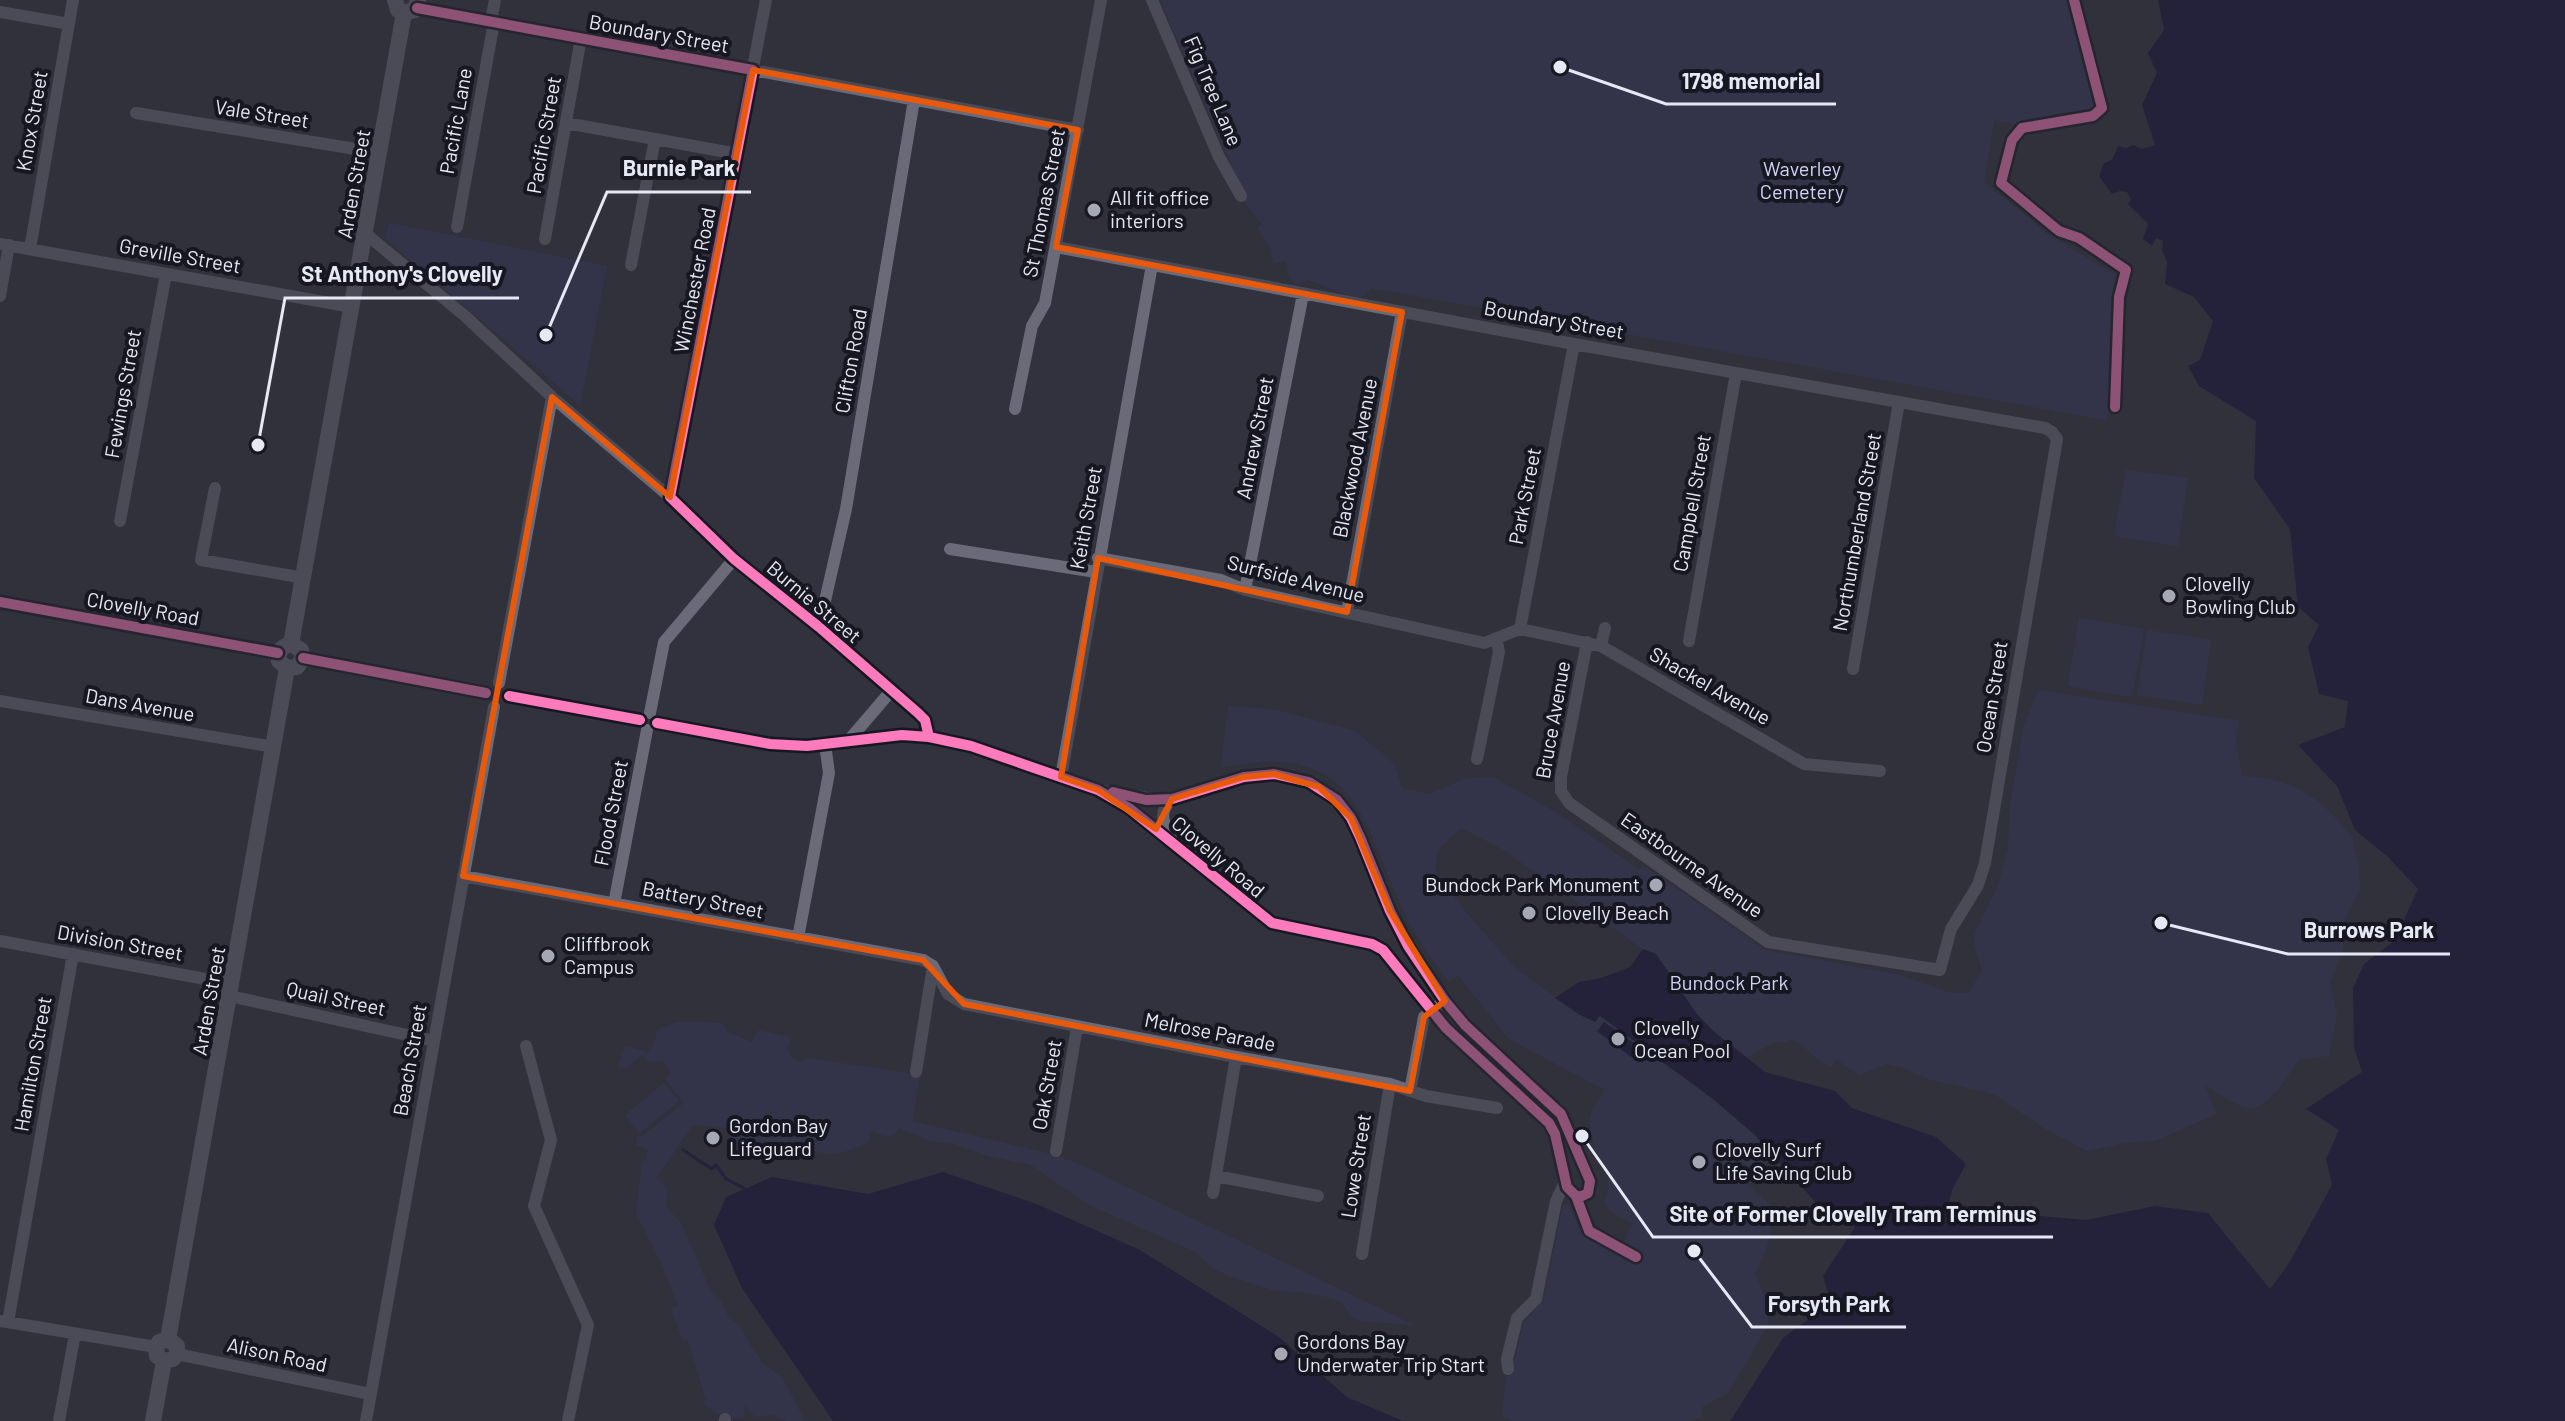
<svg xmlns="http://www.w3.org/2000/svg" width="2565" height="1421" viewBox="0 0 2565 1421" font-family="Barlow,sans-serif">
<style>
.green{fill:#36375c}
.water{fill:#140e3a}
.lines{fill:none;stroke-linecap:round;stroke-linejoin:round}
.stream{stroke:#140e3a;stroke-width:3}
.minor{stroke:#6a6a78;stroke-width:12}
.major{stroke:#6a6b79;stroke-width:16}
.cycleway-casing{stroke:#161720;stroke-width:15}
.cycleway{stroke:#fd7abc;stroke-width:10}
.marked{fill:none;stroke:#e8590c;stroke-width:6;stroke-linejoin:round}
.poi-dot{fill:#a7a8b5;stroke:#161720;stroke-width:3}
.labels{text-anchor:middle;stroke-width:8;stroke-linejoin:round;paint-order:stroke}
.street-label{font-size:20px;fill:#e7e8f6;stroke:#161720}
.park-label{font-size:20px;fill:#d1d4f6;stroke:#161720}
.poi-label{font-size:20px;fill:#e7e8f6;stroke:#161720;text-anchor:start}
.leader{fill:none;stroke:#e7e8f6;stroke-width:3}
.callout-dot{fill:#e7e8f6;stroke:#161720;stroke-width:3}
.callout-label{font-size:22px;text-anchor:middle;font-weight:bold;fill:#e7e8f6;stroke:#161720;stroke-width:8;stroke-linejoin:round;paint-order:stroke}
</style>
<rect width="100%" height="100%" fill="#31323d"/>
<path class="green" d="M1160,0H2067L2097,104L2093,112L2017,124L1994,120L1984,182L2046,233L2114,274L2115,396L2106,420L1371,288L1364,296C1349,299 1325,285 1308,280L1297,285L1289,277L1286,260L1273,264L1271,249L1257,228L1262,224L1236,192L1229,165L1231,163Z
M389,223L607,266L580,405L385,238Z
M2126,470L2188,478L2178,546L2114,536Z
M2079,618L2144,629L2132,697L2068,686Z
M2147,630L2211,640L2202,705L2137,695Z
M2038,690L2239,721L2236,741L2242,776C2295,779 2321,797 2353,839C2352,854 2358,854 2359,865C2359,873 2358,878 2361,886L2338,934L2344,946L2330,983L2337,1015L2329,1056L2300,1059C2288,1073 2267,1114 2245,1107C2231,1103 2217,1092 2205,1085L2216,1114L2157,1140L2124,1143L2087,1151L2044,1128L1994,1094L1928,1079L1901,1067L1886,1064L1859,1075L1836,1059L1832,1066C1814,1063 1808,1045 1791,1039L1789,1042H1774L1746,1058C1730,1045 1713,1032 1699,1016C1681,995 1669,960 1643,949L1502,849L1461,828L1438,850L1435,872L1470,917L1515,968L1580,1015H1599L1713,1099L1772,1149L1756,1170L1735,1159C1736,1179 1758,1194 1772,1206C1772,1235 1769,1247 1755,1273L1769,1311L1768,1325L1728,1393L1702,1407L1701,1417L1688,1421H1511L1502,1415L1506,1379L1516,1356L1523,1324L1544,1299L1563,1205H1569C1581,1235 1590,1242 1619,1256L1632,1223L1613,1214L1604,1203L1609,1187L1608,1176L1595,1148L1589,1122L1593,1109L1605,1090L1509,1039L1458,975L1449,982C1437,965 1424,949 1414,931C1362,836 1368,735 1221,768L1228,706L1277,710L1355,731L1394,764L1402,788L1429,794L1467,778L1493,777L1555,812L1639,869L1644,866L1765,950L1896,974L1951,993H1969L1982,970L1974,943L1975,933L1997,888L2008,849L2010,805L2024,726Z
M678,1022L722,1023L728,1032L751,1042L759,1030L789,1037L791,1040L787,1047C790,1059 796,1065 808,1058L920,1075L912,1121L1055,1155L1081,1165L1414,1325L1362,1321L1354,1318L1342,1303L1331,1298L1301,1292L1276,1291L1229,1276L1212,1268L1196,1252L1089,1205L1031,1165L985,1155L954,1144L931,1141L899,1128L894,1135L885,1136L870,1131L869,1142C853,1149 839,1156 821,1153C812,1151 806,1146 797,1146C776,1145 756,1149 735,1146L736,1141L728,1138L727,1128L693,1125L656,1178L667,1189L666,1206L682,1225L711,1292L722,1303L729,1318L739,1324L752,1348L764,1365L782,1377L805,1421H786L773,1415L755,1417L745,1405L743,1419L716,1414L703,1402L706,1400L688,1340L682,1339C679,1328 674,1320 672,1308L678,1306L664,1269L636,1213L642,1162L646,1160L648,1149L636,1145L637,1136H642L684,1103L665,1079L671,1074L664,1061L649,1062L642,1055L626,1068L618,1067L625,1046L648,1052L653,1046L658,1029Z
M664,1083L679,1101L640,1133L625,1115Z"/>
<path class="water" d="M2158,0H2565V1421H1730L1783,1338L1831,1302L1823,1276L1855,1227L1827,1215L1756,1136L1713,1099L1600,1016L1595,1022L1580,1015L1555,998L1579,982L1601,978L1630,967L1643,949L1656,954L1696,1013L1712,1030L1765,1072L1835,1091L1852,1108L1936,1137L1966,1164L1953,1188L1947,1208L2086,1220L2155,1206L2208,1213L2270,1289L2288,1265L2332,1185L2326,1159L2339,1130L2306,1109L2362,1072L2354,1047L2353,988L2364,964L2394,941L2418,889L2387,856L2355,830L2337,786L2298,745L2345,727L2348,701L2319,694L2308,647L2319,625L2298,607L2290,529L2254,478L2256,421L2199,386L2188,366L2200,360L2213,321L2194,297L2165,284L2167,262L2162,250L2163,241L2156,238L2152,246L2143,239L2148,224L2128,204L2131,200L2127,192L2120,191L2112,194L2099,176L2104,163L2112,160L2118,146L2126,148L2133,145L2142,149L2155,145L2142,105L2157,73L2148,53L2164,30Z
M1604,1022L1639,1047L1631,1057L1597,1031Z
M943,1172L1039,1205L1140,1250L1279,1337L1347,1397L1403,1421H833L742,1288L714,1225L726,1197L772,1177L868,1194Z"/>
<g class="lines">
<path class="stream" d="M683,1150L712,1169L716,1165L726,1179L744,1188"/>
<path class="minor" d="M1152,0L1219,157L1241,196
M417,8L1078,130
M0,12L69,24
M491,21L495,0
M136,113L380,153
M566,123L738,154
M457,227L494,22
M366,234L465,316L552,397L670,497L734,559L819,627L918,713L925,720L929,737
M545,239L581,38
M0,244L352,307
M1056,247L1574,344L2045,428L2052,432L2057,439L1985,863L1978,885L1951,929L1940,970L1768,942L1569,803L1561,791V777L1587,642
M30,249L73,0
M631,265L655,139
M0,296L9,245
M1015,409L1032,326L1045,303L1101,0
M215,488L201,560L304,578
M670,497L766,0
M120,521L166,274
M950,549L1096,572
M1098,558L1221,580L1245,590L1484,643L1520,629L1574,344
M1245,590L1303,294
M0,602L278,653
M1347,612L1402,312
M819,627L846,509L914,100
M1520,629L1601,646L1804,764L1880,771
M1689,641L1736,373
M1601,646L1605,628
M303,658L486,693
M1853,669L1899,402
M499,683L552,397
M509,696L640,720
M0,701L274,747
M650,713L664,642L734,559
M657,723L770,744L807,746L902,735L929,737L971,746L1098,790L1129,808L1272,923L1372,944L1383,950L1446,1028L1549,1123C1560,1142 1560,1186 1576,1196H1582L1588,1193L1590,1181L1561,1114L1465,1025L1445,1001L1408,946L1390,911L1360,837L1351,818L1337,800L1309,782L1274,774L1244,777L1172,799L1159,800L1098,790
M849,740L891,691
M1477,759L1499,652L1496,638
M1061,777L1152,265
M1171,837C1163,823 1158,811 1172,799
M463,876L923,960L933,966
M614,904L647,730
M798,938L829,773L825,744
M0,941L232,984
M933,966L948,994L964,1004L1236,1057L1390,1084L1426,1096L1497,1108
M230,996L434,1041
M526,1046L551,1140L534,1206L588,1325L568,1421
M916,1072L933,966
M1410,1091L1424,1017L1438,1006
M1056,1151L1077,1027
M1216,1176L1318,1196
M1213,1193L1236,1057
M1362,1254L1390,1084
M1,1321L156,1347
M8,1322L73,954
M177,1354L370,1394
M1508,1369L1507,1359L1517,1318L1536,1299L1556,1201L1566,1180
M59,1421L75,1334
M366,1421L494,707
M725,1421V1419"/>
<path class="major" d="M395,0L398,10L404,13
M404,13L415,10L418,0
M291,644L404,13
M287,668L297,667L303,658L301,650L291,644
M287,668L279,661C277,652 282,646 291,644
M168,1339L287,668
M164,1361L173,1359L177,1354V1346L168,1339
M164,1361L157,1356L156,1347L159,1342L168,1339
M153,1421L164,1361"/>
<defs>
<path id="cycleway" d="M2074,0L2102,108L2093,116L2022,128L2012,140L2001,183L2059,231L2079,238L2126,270L2119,297L2115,407
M417,8L753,70L670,497L734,559L819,627L918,713L925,720L929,737
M0,602L278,653
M303,658L486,693
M509,696L640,720
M657,723L770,744L807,746L902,735L929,737L971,746L1098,790L1129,808L1272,923L1372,944L1383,950L1446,1028L1549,1123L1555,1134L1567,1187L1576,1196L1589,1231L1636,1257
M1113,792L1146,800L1172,799L1244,777L1274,774L1309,782L1337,800L1351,818L1360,837L1390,911L1408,946L1445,1001L1465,1025L1561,1114L1590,1181L1588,1193L1582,1196H1576"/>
</defs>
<use href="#cycleway" class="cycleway-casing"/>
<use href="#cycleway" class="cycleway"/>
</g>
<path d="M0 0H2565V1421H0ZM753,70L1078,130L1056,247L1402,312L1347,612L1098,558L1061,777L1098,790L1156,829L1172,799L1244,777L1274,774L1319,787L1351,818L1390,911L1445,1001L1424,1017L1410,1091L964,1004L923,960L463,876L552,397L670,497Z" fill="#31323d" fill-opacity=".55" fill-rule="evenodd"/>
<path class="marked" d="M753,70L1078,130L1056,247L1402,312L1347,612L1098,558L1061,777L1098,790L1156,829L1172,799L1244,777L1274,774L1319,787L1351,818L1390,911L1445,1001L1424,1017L1410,1091L964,1004L923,960L463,876L552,397L670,497Z"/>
<g class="poi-dot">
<circle cx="1094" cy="210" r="8"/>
<circle cx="2169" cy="596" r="8"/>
<circle cx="1656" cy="885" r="8"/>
<circle cx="1529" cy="913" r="8"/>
<circle cx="548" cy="956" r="8"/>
<circle cx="1618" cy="1039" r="8"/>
<circle cx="713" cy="1138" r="8"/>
<circle cx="1699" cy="1162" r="8"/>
<circle cx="1281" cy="1354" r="8"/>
</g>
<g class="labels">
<g class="street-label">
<text transform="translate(659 34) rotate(10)" y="7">Boundary Street</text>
<text transform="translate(1213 91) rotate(67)" y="7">Fig Tree Lane</text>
<text transform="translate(262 114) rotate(9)" y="7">Vale Street</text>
<text transform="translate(32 121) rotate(-80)" y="7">Knox Street</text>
<text transform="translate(456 121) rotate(-80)" y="7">Pacific Lane</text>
<text transform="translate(544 135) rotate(-80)" y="7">Pacific Street</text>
<text transform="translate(354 184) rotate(-80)" y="7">Arden Street</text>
<text transform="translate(1044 203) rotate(-79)" y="7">St Thomas Street</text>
<text transform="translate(180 256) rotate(10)" y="7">Greville Street</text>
<text transform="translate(695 280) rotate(-79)" y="7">Winchester Road</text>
<text transform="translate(1554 320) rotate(10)" y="7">Boundary Street</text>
<text transform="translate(851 361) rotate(-80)" y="7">Clifton Road</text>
<text transform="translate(123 394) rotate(-80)" y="7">Fewings Street</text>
<text transform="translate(1255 438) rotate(-79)" y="7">Andrew Street</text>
<text transform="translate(1355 458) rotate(-79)" y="7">Blackwood Avenue</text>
<text transform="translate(1525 496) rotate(-79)" y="7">Park Street</text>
<text transform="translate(1692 503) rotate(-80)" y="7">Campbell Street</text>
<text transform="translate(1086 518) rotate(-80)" y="7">Keith Street</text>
<text transform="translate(1857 532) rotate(-80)" y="7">Northumberland Street</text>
<text transform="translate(1296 579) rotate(14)" y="7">Surfside Avenue</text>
<text transform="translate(814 602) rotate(40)" y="7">Burnie Street</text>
<text transform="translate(143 609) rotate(10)" y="7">Clovelly Road</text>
<text transform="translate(1710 686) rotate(30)" y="7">Shackel Avenue</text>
<text transform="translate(1992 697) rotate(-81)" y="7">Ocean Street</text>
<text transform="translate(140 705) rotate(10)" y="7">Dans Avenue</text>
<text transform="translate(1553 720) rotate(-80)" y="7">Bruce Avenue</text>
<text transform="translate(611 813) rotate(-79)" y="7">Flood Street</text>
<text transform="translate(1218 857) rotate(40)" y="7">Clovelly Road</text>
<text transform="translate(1692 865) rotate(35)" y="7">Eastbourne Avenue</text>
<text transform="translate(703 900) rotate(11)" y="7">Battery Street</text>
<text transform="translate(120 943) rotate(10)" y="7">Division Street</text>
<text transform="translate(336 999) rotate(12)" y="7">Quail Street</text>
<text transform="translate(209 1001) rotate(-80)" y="7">Arden Street</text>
<text transform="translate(1210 1032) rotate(11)" y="7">Melrose Parade</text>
<text transform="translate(410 1060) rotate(-80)" y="7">Beach Street</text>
<text transform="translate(33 1064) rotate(-80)" y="7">Hamilton Street</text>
<text transform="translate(1047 1085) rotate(-80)" y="7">Oak Street</text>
<text transform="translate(1356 1166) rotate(-81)" y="7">Lowe Street</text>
<text transform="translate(277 1355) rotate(12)" y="7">Alison Road</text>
</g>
<g class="park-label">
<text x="1802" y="176">Waverley<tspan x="1802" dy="23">Cemetery</tspan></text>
<text x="1729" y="990">Bundock Park</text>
</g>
<g class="poi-label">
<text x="1110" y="205">All fit office<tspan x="1110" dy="23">interiors</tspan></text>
<text x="2185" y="591">Clovelly<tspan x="2185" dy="23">Bowling Club</tspan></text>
<text x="1640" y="892" text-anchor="end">Bundock Park Monument</text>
<text x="1545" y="920">Clovelly Beach</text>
<text x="564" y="951">Cliffbrook<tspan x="564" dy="23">Campus</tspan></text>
<text x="1634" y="1035">Clovelly<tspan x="1634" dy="23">Ocean Pool</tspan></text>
<text x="729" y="1133">Gordon Bay<tspan x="729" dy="23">Lifeguard</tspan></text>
<text x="1715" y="1157">Clovelly Surf<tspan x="1715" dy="23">Life Saving Club</tspan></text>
<text x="1297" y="1349">Gordons Bay<tspan x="1297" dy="23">Underwater Trip Start</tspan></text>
</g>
</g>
<path class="leader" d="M1560 67L1666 104H1836M546 335L607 192H751M258 445L285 298H519M2161 923L2288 954H2450M1582 1136L1653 1237H2053M1694 1251L1752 1327H1906"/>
<g class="callout-dot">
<circle cx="1560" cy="67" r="8"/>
<circle cx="546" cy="335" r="8"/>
<circle cx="258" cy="445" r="8"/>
<circle cx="2161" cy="923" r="8"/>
<circle cx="1582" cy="1136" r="8"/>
<circle cx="1694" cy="1251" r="8"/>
</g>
<g class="callout-label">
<text x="1751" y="89">1798 memorial</text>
<text x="679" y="176">Burnie Park</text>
<text x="402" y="282">St Anthony's Clovelly</text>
<text x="2369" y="938">Burrows Park</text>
<text x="1853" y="1222">Site of Former Clovelly Tram Terminus</text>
<text x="1829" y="1312">Forsyth Park</text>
</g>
</svg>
